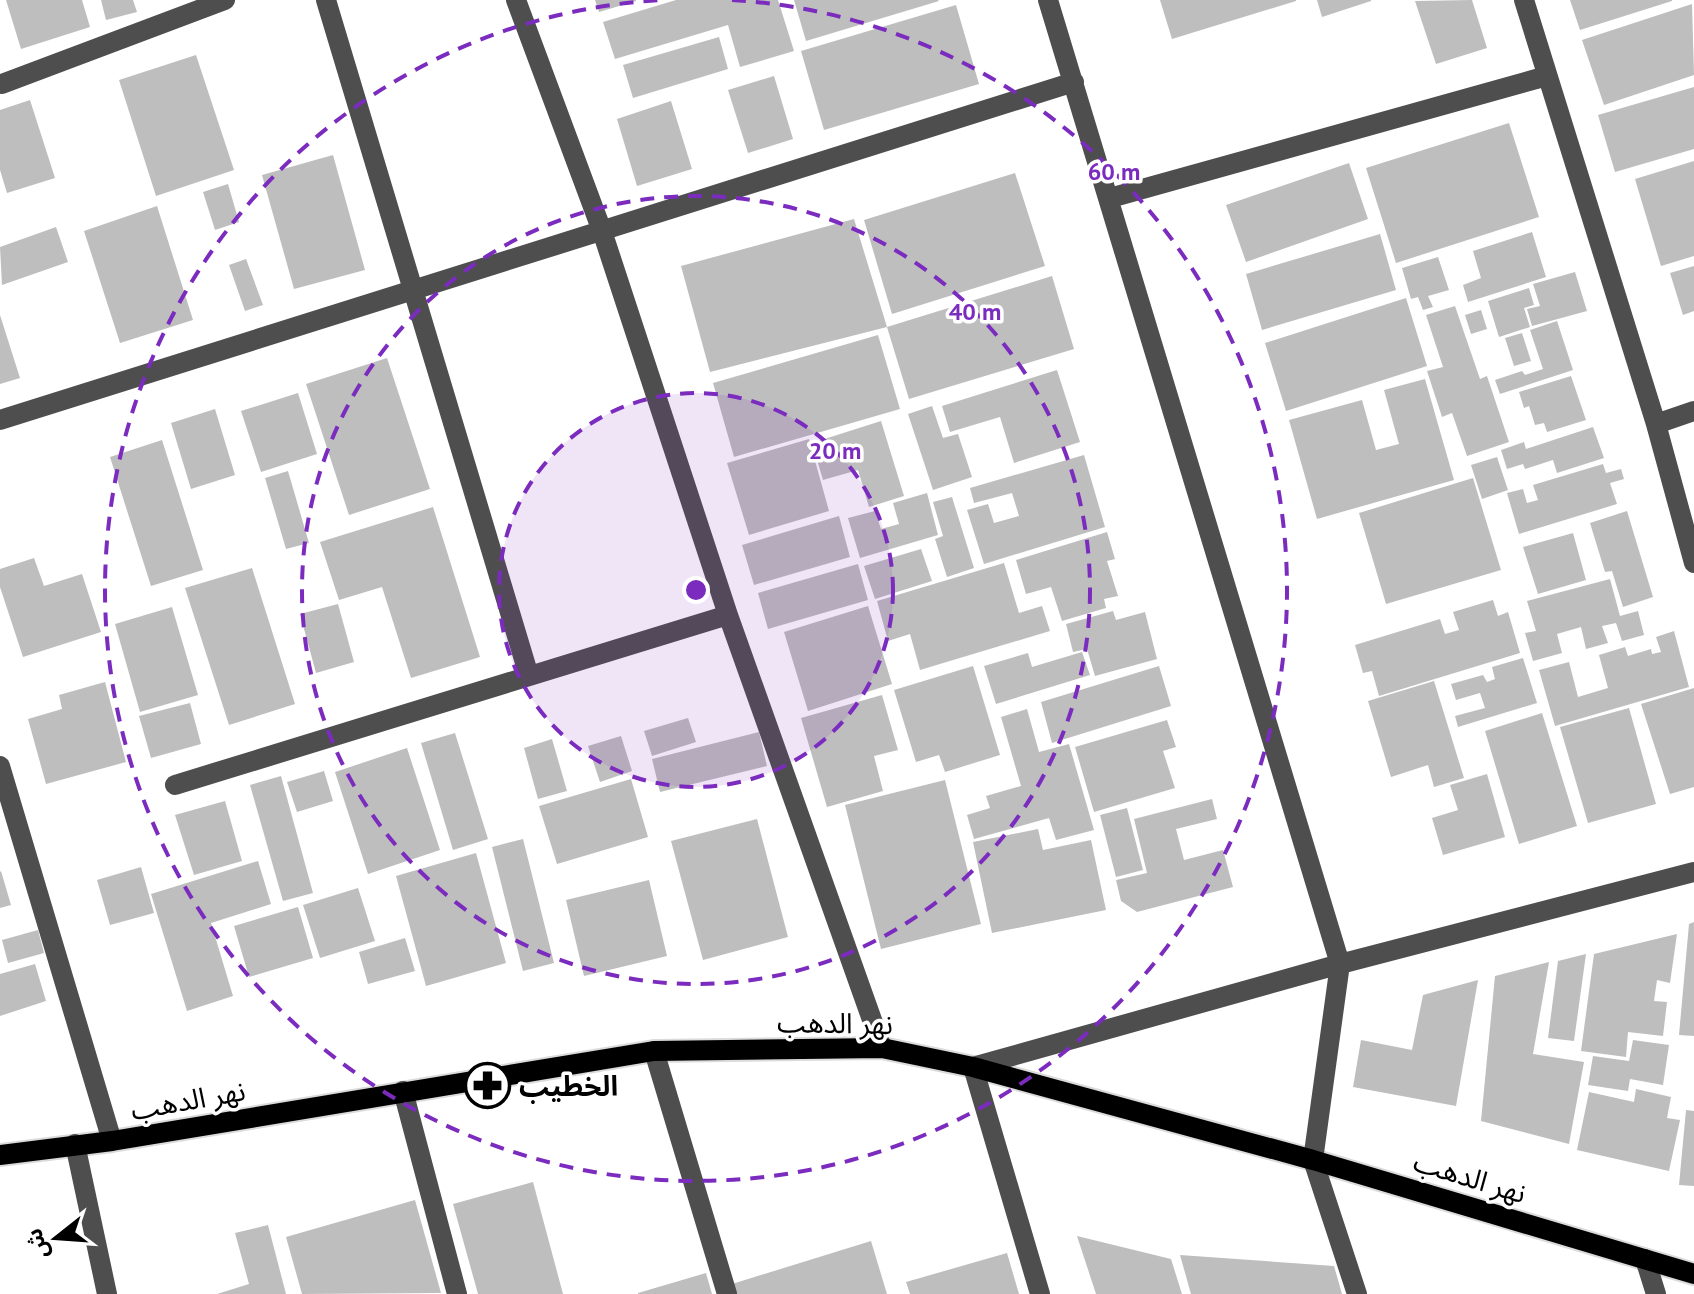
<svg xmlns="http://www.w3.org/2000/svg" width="1694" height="1294" viewBox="0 0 1694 1294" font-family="'PT Sans','Noto Sans Arabic',sans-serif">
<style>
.building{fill:#bebebe}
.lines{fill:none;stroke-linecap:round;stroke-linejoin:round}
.major-casing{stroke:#dbdbdb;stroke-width:24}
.minor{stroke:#4e4e4e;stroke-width:20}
.major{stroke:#000;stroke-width:20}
.ring{fill:none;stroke:#7b2cbf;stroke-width:4;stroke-dasharray:14 10}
.labels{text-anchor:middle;stroke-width:7;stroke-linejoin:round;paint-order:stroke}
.street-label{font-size:28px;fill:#000;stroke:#fff}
.poi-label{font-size:28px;font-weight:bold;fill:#000;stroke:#fff;text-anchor:start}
.centre{fill:#7b2cbf;stroke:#fff;stroke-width:4}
.ring-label{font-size:24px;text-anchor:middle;font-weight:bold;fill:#7b2cbf;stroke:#fff;stroke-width:7;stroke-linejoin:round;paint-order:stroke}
</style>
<rect width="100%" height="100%" fill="#fff"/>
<path class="building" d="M6,0H82L90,27L21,49Z
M101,0H133L137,12L106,20Z
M595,0H636V1L599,12Z
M676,0H778L794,51L740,67L728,25L615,59L603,22Z
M794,0H938L939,1L806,41Z
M1160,0H1296V1L1172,39Z
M1317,0H1371V1L1322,17Z
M1472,0L1487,48L1436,64L1415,1Z
M1570,0H1672V1L1580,30Z
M1692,4L1694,75L1604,105L1582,40Z
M956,5L979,84L824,130L801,51Z
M719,37L728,69L633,98L623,65Z
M196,55L234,170L156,196L119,80Z
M774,76L793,139L748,153L728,90Z
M1694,87V149L1615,172L1598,115Z
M30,100L55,178L7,193L0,170V110Z
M671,101L692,169L637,186L617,119Z
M1509,123L1539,217L1396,263L1366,168Z
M333,155L365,270L294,289L262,175Z
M1694,161V256L1661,266L1635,179Z
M1349,163L1368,219L1246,262L1226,205Z
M1015,173L1045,266L892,314L864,220Z
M228,184L239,222L215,230L203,192Z
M157,206L193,320L120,343L84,231Z
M854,219L887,327L710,372L681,266Z
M56,227L68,262L2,285L0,247Z
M1532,232L1546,277L1468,302L1463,285L1481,278L1473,251Z
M1380,234L1396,290L1262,330L1246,274Z
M1438,257L1449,290L1428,296L1433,307L1423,310L1418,297L1411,299L1402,268Z
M246,259L263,305L245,311L229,265Z
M1694,266V311L1683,315L1670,273Z
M1575,272L1587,311L1532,326L1527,309L1540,306L1533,284Z
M1052,276L1074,349L909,399L887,327Z
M1529,288L1534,305L1524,308L1530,327L1499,337L1488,301Z
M1406,298L1427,366L1286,411L1265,343Z
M1455,306L1480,379L1487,376L1509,442L1467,456L1452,413L1442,417L1427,371L1443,367L1426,315Z
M1481,310L1487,329L1471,334L1465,315Z
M0,315L20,378L0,384Z
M1557,321L1573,370L1500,394L1495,380L1522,371L1525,375L1543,369L1530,330Z
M1522,333L1531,361L1514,366L1505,338Z
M878,335L900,409L734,457L713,383Z
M387,358L430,489L349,515L306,384Z
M1057,370L1080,442L1014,463L1000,417L950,432L942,406Z
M1571,376L1586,420L1547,432L1544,423L1535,425L1529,406L1524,408L1519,392Z
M1425,379L1454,480L1317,519L1289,420L1362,400L1376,450L1399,444L1384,390Z
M298,393L317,454L261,472L241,411Z
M932,406L943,438L958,434L972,477L933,490L908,414Z
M215,409L235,475L191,489L171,423Z
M881,421L904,496L869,507L858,470L823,480L812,443Z
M1593,427L1604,458L1557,473L1553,460L1525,469L1523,464L1507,469L1501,450L1524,442L1526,449Z
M809,439L829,511L749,535L727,463Z
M162,440L203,570L151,586L110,457Z
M1084,455L1105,527L984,564L967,510L988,504L994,523L1019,516L1012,493L974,503L970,488Z
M1497,457L1508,490L1482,499L1471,465Z
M1603,464L1606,473L1621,469L1624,479L1610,483L1617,504L1519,534L1507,493L1523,489L1527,503L1538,500L1533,485Z
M288,471L309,543L286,549L265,478Z
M1473,478L1501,570L1386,604L1359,513Z
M927,493L938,535L860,558L848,518L875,511L881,529L899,524L893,503Z
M952,497L974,568L947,577L935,539L943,536L933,502Z
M433,507L480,657L411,678L382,587L339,600L320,542Z
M1627,511L1653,597L1623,607L1612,571L1605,572L1590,523Z
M839,516L850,557L754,585L742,545Z
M1107,532L1115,559L1107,561L1118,596L1104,599L1106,608L1062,621L1051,587L1026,594L1016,560Z
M1573,533L1586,580L1538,594L1523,547Z
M921,549L932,581L875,599L864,566Z
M34,558L44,586L82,574L101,632L23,657L0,587V569Z
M1004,563L1019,613L1042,606L1050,631L920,670L910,634L888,641L877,601Z
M858,564L868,600L768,629L758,593Z
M252,568L295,704L229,725L185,588Z
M1610,579L1620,616L1638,611L1644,635L1622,641L1616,623L1602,626L1608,643L1586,649L1581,627L1557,634L1562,653L1533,661L1525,633L1536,631L1527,601Z
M1493,600L1498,616L1508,612L1520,653L1379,696L1372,671L1363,673L1355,645L1440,619L1445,634L1459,630L1453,612Z
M338,604L354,662L316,673L300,614Z
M868,606L892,684L808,711L784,632Z
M172,607L198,695L140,712L115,624Z
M1113,611L1116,620L1145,612L1157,659L1095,676L1087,649L1073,652L1066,624Z
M1674,631L1689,687L1555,726L1539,670L1569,662L1578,697L1608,688L1599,655L1625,647L1628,656L1651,649L1652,654L1661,652L1656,637Z
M1082,652L1090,675L996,704L984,666L1028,653L1032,667Z
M1523,658L1537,703L1458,727L1455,716L1485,708L1480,693L1456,700L1451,684L1483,675L1487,682L1495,679L1492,667Z
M973,666L1000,755L945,772L939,755L916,762L894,690Z
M1159,666L1171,706L1052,743L1041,702Z
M1434,681L1464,778L1434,787L1428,765L1391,777L1368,701Z
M105,682L126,762L46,784L28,719L62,709L59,695Z
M1694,688V787L1670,794L1641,704Z
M882,695L898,750L874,756L883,791L827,807L801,718Z
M190,703L201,744L151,758L139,716Z
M1629,708L1656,804L1588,823L1560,727Z
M1027,709L1039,752L1069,744L1094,830L1056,840L1049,818L974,839L967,815L990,808L986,796L1021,786L1001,717Z
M1542,713L1577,826L1519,844L1485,731Z
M688,718L696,742L652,756L644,731Z
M1167,720L1176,747L1163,751L1175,788L1094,812L1075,747Z
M759,732L767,766L660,792L652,759Z
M455,733L488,839L453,850L421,743Z
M621,736L632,771L600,782L588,746Z
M552,739L567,791L538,799L524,748Z
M407,748L440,850L368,874L335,772Z
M324,771L333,801L297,812L287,782Z
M1487,774L1505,837L1443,855L1432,818L1458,810L1450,785Z
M281,776L313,893L283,901L250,785Z
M631,779L648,837L557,864L539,806Z
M945,780L981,924L881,949L845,805Z
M1212,799L1217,819L1176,829L1184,860L1223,850L1233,887L1137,912L1121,901L1116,880L1147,873L1134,819Z
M225,801L242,861L194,875L175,815Z
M1127,808L1143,870L1116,877L1100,815Z
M757,819L788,937L703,960L671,841Z
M1038,829L1043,850L1091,840L1106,910L992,933L973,842Z
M523,839L554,963L523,971L492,847Z
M476,853L506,963L426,986L396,876Z
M258,861L271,904L211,923L233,996L187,1011L151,894Z
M141,867L154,913L110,925L97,880Z
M1,871L11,905L0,908V872Z
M649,880L667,956L584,976L566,900Z
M358,888L375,941L320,958L303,905Z
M298,907L313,958L249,977L234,926Z
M1694,922V1036L1679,1035L1689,924Z
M38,930L44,953L8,963L2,940Z
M1677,934L1670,983L1657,980L1654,1001L1667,1002L1663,1036L1628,1032L1626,1057L1581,1051L1594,954Z
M405,938L415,971L368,984L359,952Z
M1586,954L1574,1041L1548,1038L1558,961Z
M1549,962L1533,1054L1584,1062L1569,1144L1481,1121L1495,976Z
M35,964L46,1001L0,1016V974Z
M1478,980L1456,1106L1353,1087L1361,1040L1412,1050L1423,995Z
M1633,1040L1669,1045L1663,1085L1630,1079L1628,1091L1588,1085L1593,1056L1629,1061Z
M1636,1089L1671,1097L1667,1118L1680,1120L1669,1171L1577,1150L1589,1092L1634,1102Z
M1686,1110L1694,1111V1186L1679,1185Z
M533,1182L563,1294H478L453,1204Z
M415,1200L441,1293L302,1294L286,1237Z
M268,1225L286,1294H217L249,1284L235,1233Z
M1077,1236L1171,1259L1182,1294H1096Z
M871,1241L887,1294H735L732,1284Z
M1007,1253L1019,1294H910L906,1282Z
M1180,1255L1334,1266L1342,1294H1191Z
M706,1273L712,1294H638V1293Z"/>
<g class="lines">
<defs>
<path id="major" d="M0,1155L112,1141L654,1051L882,1048L973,1067L1313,1160L1694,1274"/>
</defs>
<use href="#major" class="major-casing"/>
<path class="minor" d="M326,0L529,676
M516,0L602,231L728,615L882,1048
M1048,0L1340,964L1313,1160L1357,1294
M1524,0L1656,424L1694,563
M2,84L225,0
M1110,198L1547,76
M0,420L1074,82
M1656,424L1694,411
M0,766L112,1141
M175,785L728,615
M654,1051L727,1294
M403,1091L457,1294
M75,1144L107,1294
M1645,1259L1656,1294
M1040,1294L973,1067L1340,964L1694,872"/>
<use href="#major" class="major"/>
</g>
<circle cx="696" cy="590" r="197" fill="#7b2cbf" fill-opacity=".12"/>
<g class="ring">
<circle cx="696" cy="590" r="197"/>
<circle cx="696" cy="590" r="394"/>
<path d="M732 0A591 591 0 1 1 660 0"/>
</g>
<defs>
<symbol id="pharmacy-ring" viewBox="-11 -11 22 22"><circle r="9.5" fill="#fff" stroke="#000" stroke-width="1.5"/><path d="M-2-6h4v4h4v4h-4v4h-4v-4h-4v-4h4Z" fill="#000"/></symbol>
</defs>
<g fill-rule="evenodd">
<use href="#pharmacy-ring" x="462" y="1060" width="51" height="51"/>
</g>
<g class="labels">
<g class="street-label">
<text transform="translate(835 1023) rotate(1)" y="10">نهر الدهب</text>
<text transform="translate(188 1100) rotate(-10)" y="10">نهر الدهب</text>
<text transform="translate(1470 1177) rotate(17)" y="10">نهر الدهب</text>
</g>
<g class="poi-label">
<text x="519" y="1096">الخطيب</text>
</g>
</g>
<circle cx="696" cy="590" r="12" class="centre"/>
<g class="ring-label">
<text x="1114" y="180">60 m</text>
<text x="975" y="320">40 m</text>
<text x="835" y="459">20 m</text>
</g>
<g transform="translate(56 1238) rotate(253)" stroke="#ffffff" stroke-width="6" paint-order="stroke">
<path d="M0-6L14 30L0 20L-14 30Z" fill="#000000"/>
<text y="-12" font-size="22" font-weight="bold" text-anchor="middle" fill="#000000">ش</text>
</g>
</svg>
